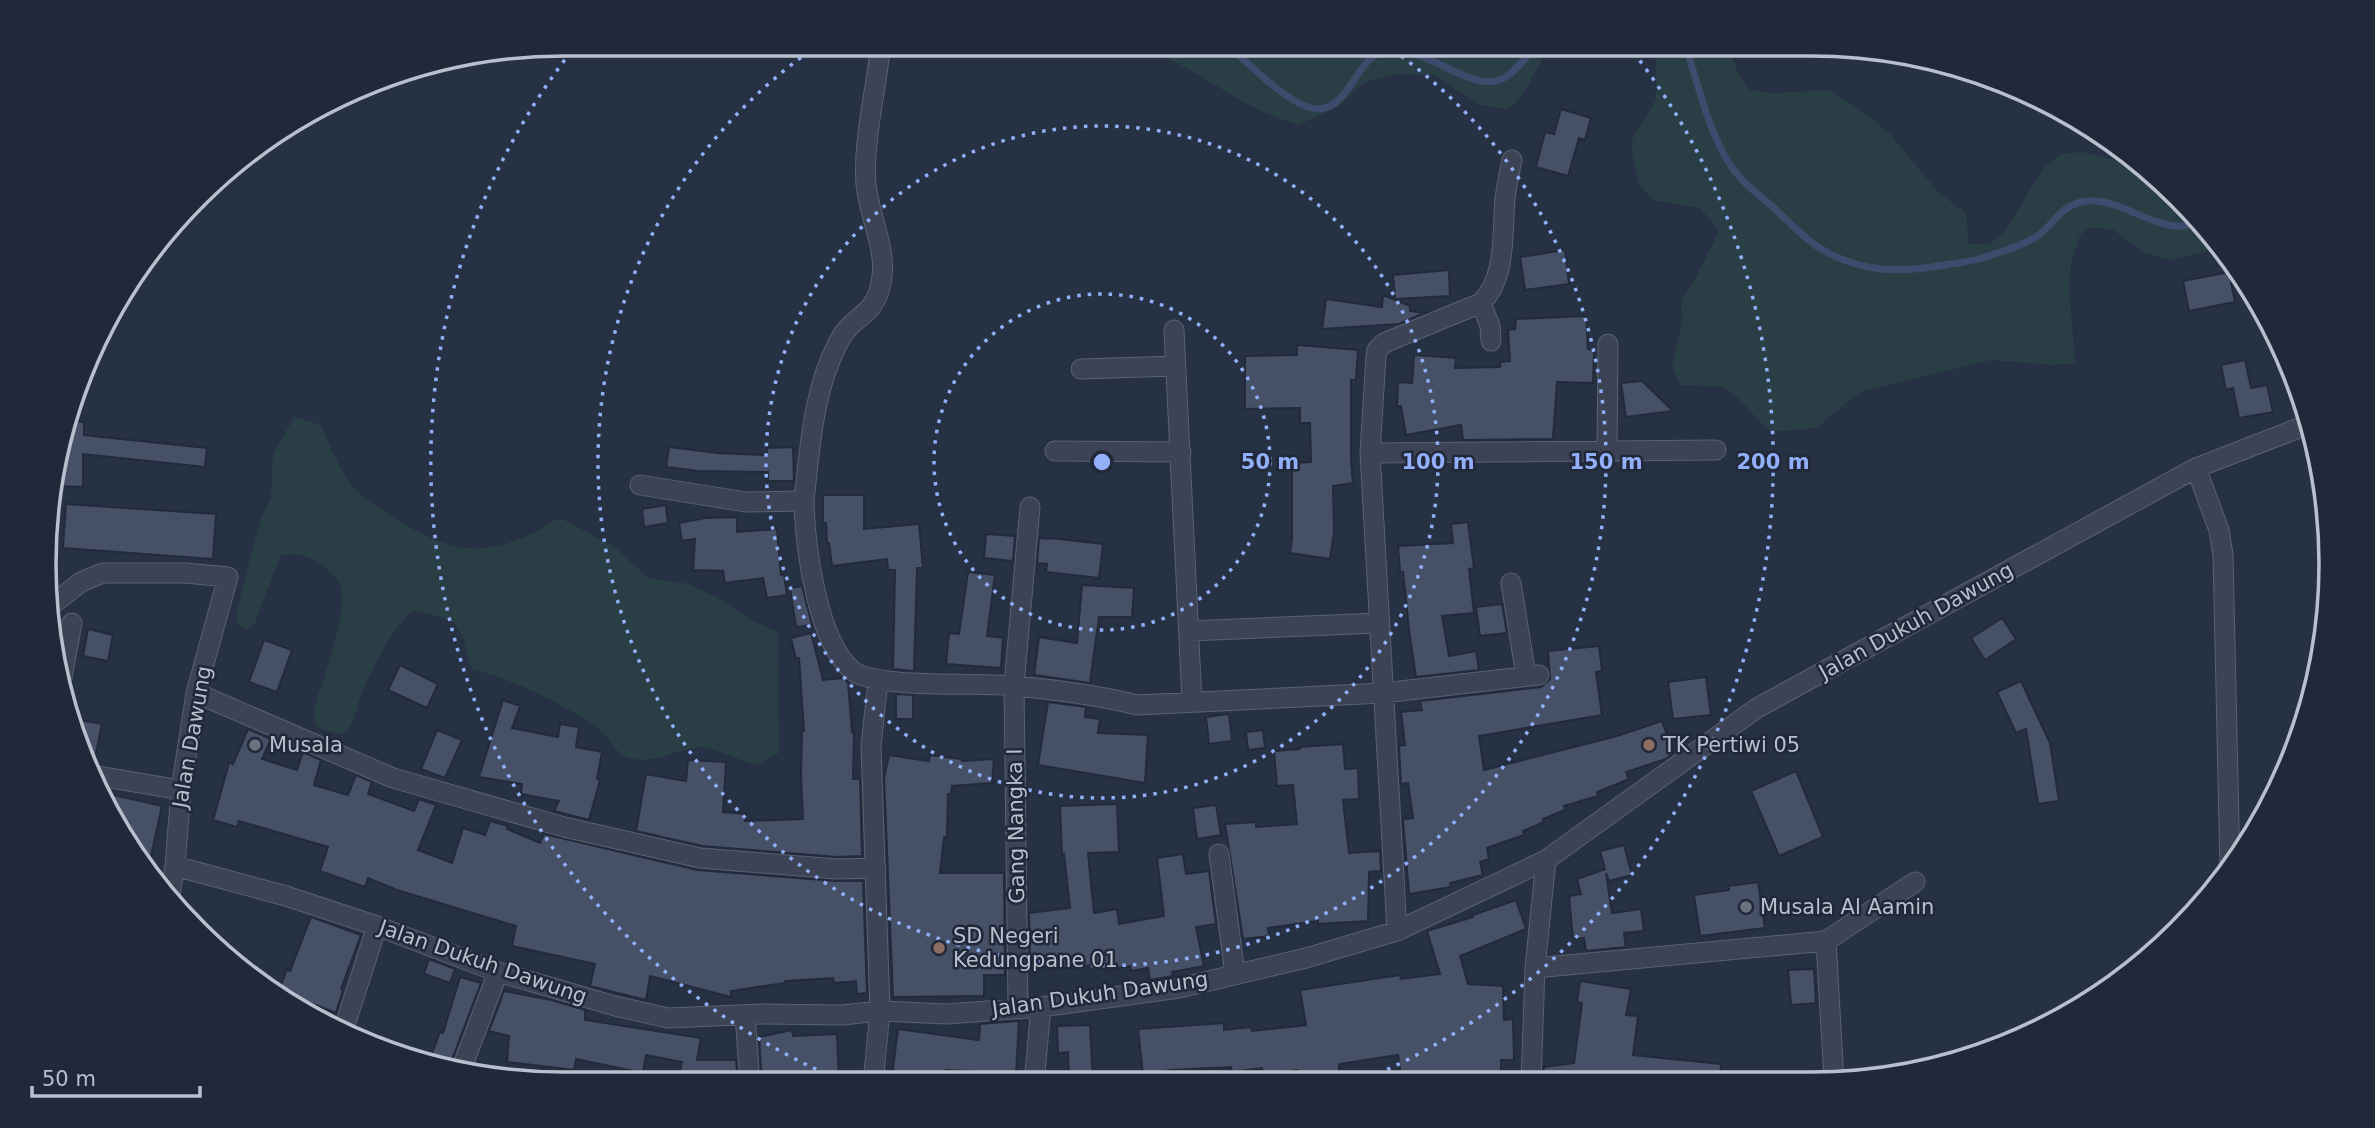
<svg xmlns="http://www.w3.org/2000/svg" width="2375" height="1128" viewBox="0 0 2375 1128" font-family="'DejaVu Sans',sans-serif">
<style>
.green{fill:#293f45}
.lines{fill:none;stroke-linecap:round;stroke-linejoin:round}
.stream{stroke:#3d4c6d;stroke-width:7}
.building{fill:#465066;stroke:#222a3b;stroke-width:2}
.street-casing{stroke:#5a6171;stroke-width:21}
.street{stroke:#3c4354;stroke-width:19}
.ring{fill:none;stroke:#92aff9;stroke-width:3.5;stroke-dasharray:3.5 7}
.worship-dot{fill:#6b7280;stroke:#202839;stroke-width:2.5}
.education-dot{fill:#8d6e63;stroke:#202839;stroke-width:2.5}
.labels{text-anchor:middle;stroke-width:5;stroke-linejoin:round;paint-order:stroke}
.street-label{font-size:21px;fill:#b9bfcd;stroke:#202839}
.poi-label{font-size:21px;fill:#b9bfcd;stroke:#202839;text-anchor:start}
.rim{fill:none;stroke:#b9bfcd;stroke-width:3.5}
.centre{fill:#92aff9;stroke:#202839;stroke-width:3.5}
.ring-label{font-size:21px;text-anchor:middle;font-weight:bold;fill:#92aff9;stroke:#202839;stroke-width:5;stroke-linejoin:round;paint-order:stroke}
</style>
<rect width="100%" height="100%" fill="#273144"/>
<path class="green" d="M1128,44H1287L1296,47L1314,44H1555C1534,62 1531,94 1507,109L1479,105L1434,75L1397,74L1365,82L1339,106L1298,125C1283,119 1267,115 1253,107C1218,89 1166,50 1128,44Z
M1642,44H1729C1732,60 1739,77 1749,90L1774,93L1829,90L1864,112L1890,134L1938,192L1966,213L1969,244H1989L2005,231L2045,166L2061,154L2082,152L2143,167L2179,196L2222,248L2169,260L2145,253L2112,229L2089,228L2080,235L2071,264L2069,286L2075,363L2054,365L1991,360L1860,392L1816,428L1770,432L1732,392L1722,387L1680,385L1672,366L1682,322L1681,300L1693,283L1719,231L1700,208L1653,200L1639,184L1631,147L1633,137L1656,100V56Z
M294,417L321,425C331,448 342,477 361,495C370,503 382,509 392,516C437,545 470,560 522,538C534,532 545,529 554,519L564,520L614,547L649,578L689,584L716,597L751,620L778,632L779,753L755,765C743,761 710,747 699,747C676,749 654,765 630,758C612,752 612,739 599,729C566,706 513,678 473,670L468,660L464,640L453,621L414,610C396,621 369,674 361,695C356,708 355,720 347,732L337,734L317,727L314,717L315,705C323,680 353,601 337,579C334,573 326,569 321,565C309,555 295,552 280,556L255,623L248,630L238,625L236,614L261,518L271,498L273,455Z"/>
<g class="lines">
<path class="stream" d="M1227,44C1247,62 1290,107 1317,109C1346,111 1358,61 1378,54C1423,37 1469,97 1504,78C1517,71 1527,55 1537,44
M1685,44C1698,83 1707,128 1729,163C1740,181 1758,194 1774,208C1788,221 1802,236 1818,247C1859,273 1899,273 1945,265C1957,263 1970,262 1982,258C1999,253 2021,246 2036,237C2055,225 2057,208 2081,202C2115,194 2151,229 2184,226C2188,225 2194,222 2198,220"/>
</g>
<path class="building" d="M1561,109L1591,118L1585,140L1579,138L1568,176L1536,167L1545,132L1554,134Z
M1565,250L1569,284L1525,290L1520,257Z
M1449,270L1450,296L1395,299L1393,275Z
M2229,272L2235,302L2189,311L2183,281Z
M1383,295L1410,306V311L1424,313L1399,324L1322,329L1326,299L1382,307Z
M1586,316L1588,349L1594,350L1593,383L1557,382L1553,439L1463,440L1461,425L1406,435L1401,406H1397L1398,382L1412,383L1414,355L1456,358L1455,368L1500,367V362L1510,361L1508,330L1515,329L1516,319Z
M1297,345L1358,350L1356,380H1351V461L1353,483L1333,486L1334,532L1330,559L1290,553L1292,538V463L1311,462L1310,423H1300V408L1245,409V356L1297,355Z
M2245,360L2251,388L2267,385L2273,412L2239,418L2233,388L2226,390L2221,365Z
M1642,381L1673,411L1626,417L1621,383Z
M69,421L84,422V435L207,448L205,467L83,454V487L59,486L60,447Z
M669,447L718,453L767,455V448L793,447L794,481H768V472L698,471L666,467Z
M823,495H864V529L919,524L923,568H917L914,671L893,669L895,570H888L887,559L832,566L829,543H827L826,523H823Z
M66,504L216,514L213,559L63,548Z
M666,505L668,523L644,527L642,509Z
M737,517V532L777,529L781,575L784,574L787,595L767,598L763,578L725,583L723,571L693,570L695,539L682,541L679,523L705,518Z
M1468,522L1474,568L1469,569L1474,613L1442,616L1449,656L1476,651L1479,670L1416,677L1410,638L1403,572H1400L1398,546L1453,543L1451,524Z
M986,534L1015,536L1013,561L984,558Z
M1039,538L1050,539V538L1103,544L1099,578L1046,572L1047,564L1037,563Z
M968,572L995,575L987,636L1003,638L1001,668L946,664L949,633L959,634Z
M1082,585L1134,588L1132,617H1099L1090,683L1034,675L1039,637L1077,643Z
M802,586L812,625L796,627L790,588Z
M1502,604L1507,633L1480,636L1476,607Z
M2002,618L2016,639L1985,660L1971,638Z
M88,629L113,635L108,661L83,656Z
M811,633L823,680L843,678L848,682L852,732H854L853,779H860L862,856L837,857L702,846L636,831L646,774L686,781L688,760L726,762L723,812L746,814L745,821L803,819L801,776L802,731H804L799,658L796,659L791,638Z
M264,640L292,650L277,692L249,682Z
M1599,646L1602,671L1596,672L1602,715L1479,736L1484,770L1617,736L1662,721L1673,753L1666,759L1626,772L1629,779L1597,792L1598,796L1564,806L1565,810L1543,819L1544,822L1523,831L1524,835L1487,848L1489,859L1480,862L1483,875L1450,883L1451,887L1409,894L1403,819L1413,818L1408,783L1401,784L1399,746L1405,745L1401,712L1422,710L1420,701L1541,687L1550,679L1548,651Z
M400,665L438,684L427,708L388,690Z
M1706,677L1711,715L1673,719L1668,682Z
M2021,681L2050,743L2059,801L2038,804L2026,729L2016,733L1997,692Z
M896,694L913,695V719H896Z
M503,700L520,706L512,728L558,737L560,724L579,727L576,747L602,752L597,779L600,780L589,820L554,811L559,801L521,794L522,784L479,777Z
M1048,702L1086,707L1085,717L1100,719L1098,733L1148,735L1145,783L1038,765Z
M1229,714L1232,741L1209,744L1206,717Z
M75,719L102,724L94,763H88Z
M248,729L271,739L262,759L297,770L303,752L321,760L314,785L348,795L356,775L372,782L368,794L414,811L419,799L436,805L418,850L452,863L463,828L485,835L490,821L508,826L507,829L540,843L544,834L697,870L836,881H863L867,993L857,994L856,981L834,983L833,978L785,981V983L731,991V997L650,976L646,1000L590,986L595,964L512,946L516,926L397,890L368,878L365,887L320,871L328,847L239,821L237,827L213,820L229,763L233,764Z
M437,730L462,740L445,778L421,769Z
M1263,730L1265,748L1248,750L1246,732Z
M1343,744L1345,769L1358,768L1359,799L1343,800L1349,853L1380,851L1381,871L1369,872L1368,921L1318,924V921L1268,928L1269,936L1243,939L1225,824L1256,822V827L1297,824L1293,785L1277,786L1274,751L1300,749V747Z
M889,755L929,761L930,755L961,759L962,761L994,759L992,783L952,786L951,794H948L947,837H944L940,873H1004L1005,975H984V996L893,997L884,778Z
M1796,771L1823,837L1779,856L1751,791Z
M97,791L162,806L147,874L98,794Z
M1117,804L1119,852L1088,853L1094,913L1117,909L1119,924L1164,916L1157,858L1183,854L1186,874L1209,871L1216,924L1196,927L1204,966L1172,972L1173,976L1150,980L1148,968L1131,971L1130,966L1105,971L1104,964L1045,970L1043,957L1030,960L1029,913L1070,908L1064,854L1062,855L1060,806Z
M1216,805L1221,835L1197,839L1193,808Z
M1624,845L1632,875L1609,881L1606,873L1612,913L1641,909L1644,931L1624,933L1626,947L1586,951L1584,938L1573,939L1569,896L1581,894L1577,879L1605,869L1600,851Z
M1758,882L1765,928L1700,936L1694,895L1729,890L1728,886Z
M1516,900L1526,929L1460,956L1468,984L1503,986L1504,1020L1513,1019L1514,1060H1501V1081H1402L1398,1055L1339,1064V1082H1300L1298,1070L1263,1074L1262,1068L1232,1072L1231,1067L1171,1070L1143,1075L1138,1029L1224,1023V1030L1251,1027L1252,1031L1306,1025L1300,990L1400,975L1401,979L1440,974L1427,931L1473,917V915Z
M311,917L361,935L341,989L343,990L336,1013L279,991L287,969L290,971Z
M429,959L455,969L450,983L424,974Z
M1814,969L1816,1003L1791,1005L1788,970Z
M460,977L481,983L448,1070L428,1064L440,1032L443,1033Z
M1580,981L1631,989L1626,1015L1638,1016L1633,1055L1721,1064L1720,1080L1543,1081L1544,1067L1574,1063L1582,1003L1577,1002Z
M504,991L551,1000L589,1011H585V1020L701,1038L697,1060H736L738,1084H677L682,1062L646,1055L643,1073L576,1059L574,1070L507,1062L509,1036L489,1031Z
M1019,1021L1016,1074L946,1070L944,1083H891L898,1029L979,1040L980,1024Z
M1090,1025L1093,1081L1069,1082L1068,1052L1058,1053L1057,1026Z
M792,1030L793,1036L837,1034L839,1083H806V1079L762,1082L759,1037Z"/>
<g class="lines">
<defs>
<path id="street" d="M1481,303L1490,326L1491,341
M1174,330L1192,702
M1081,369L1176,366
M1055,451L1181,452
M1607,451L1608,344
M1370,453L1716,450
M2196,468L2219,530L2223,555L2230,870
M640,485L746,502L804,501C805,545 817,643 853,671C876,689 983,682 1017,686C1057,690 1098,695 1137,705L1383,693L1539,675
M804,501C810,447 813,390 839,341C852,315 875,317 881,283C888,250 869,217 866,184C863,143 875,94 880,52
M1511,583L1526,676
M49,607L81,582L103,573H185L228,577L196,693L181,790L175,866L169,900
M1189,631L1379,623
M62,677L72,623
M196,693L393,778L564,827L700,858L837,869L876,868
M92,775L181,790
M1219,854L1235,974
M175,866L286,896L377,926L498,972L615,1006L668,1018L762,1014L842,1015L880,1011L947,1014L1041,1007L1179,988L1306,958L1397,931L1546,860L1757,708L2196,468L2309,424
M1397,931L1370,453L1376,356L1377,350L1384,343L1481,303C1507,277 1502,233 1505,198C1507,186 1509,173 1512,160
M1826,941L1915,882
M1535,968L1826,941L1834,1080
M1018,1008L1014,685L1030,507
M745,1015L750,1084
M343,1031L377,926
M460,1073L498,972
M1531,1081L1535,968L1546,860
M873,1083L880,1011L871,746L878,681
M1034,1083L1041,1007"/>
</defs>
<use href="#street" class="street-casing"/>
<use href="#street" class="street"/>
</g>
<g class="ring">
<circle cx="1102" cy="462" r="168"/>
<circle cx="1102" cy="462" r="336"/>
<path d="M1384 44A504 504 0 1 1 820 44"/>
<path d="M845 1082A671 671 0 0 1 577 44M1627 44A671 671 0 0 1 1364 1080"/>
</g>
<g class="worship-dot">
<circle cx="255" cy="745" r="7"/>
<circle cx="1746" cy="907" r="7"/>
</g>
<g class="education-dot">
<circle cx="1649" cy="745" r="7"/>
<circle cx="939" cy="948" r="7"/>
</g>
<g class="labels">
<g class="street-label">
<text transform="translate(1916 621) rotate(-29)" y="7">Jalan Dukuh Dawung</text>
<text transform="translate(192 737) rotate(-80)" y="7">Jalan Dawung</text>
<text transform="translate(1016 826) rotate(-91)" y="7">Gang Nangka I</text>
<text transform="translate(483 962) rotate(19)" y="7">Jalan Dukuh Dawung</text>
<text transform="translate(1100 994) rotate(-8)" y="7">Jalan Dukuh Dawung</text>
</g>
<g class="poi-label">
<text x="269" y="752">Musala</text>
<text x="1663" y="752">TK Pertiwi 05</text>
<text x="1760" y="914">Musala Al Aamin</text>
<text x="953" y="943">SD Negeri<tspan x="953" dy="24">Kedungpane 01</tspan></text>
</g>
</g>
<path d="M0 0H2375V1128H0ZM564 56H1811A508 508 0 0 1 2319 564V564A508 508 0 0 1 1811 1072H564A508 508 0 0 1 56 564V564A508 508 0 0 1 564 56Z" fill="#202839" fill-rule="evenodd"/>
<path class="rim" d="M564 56H1811A508 508 0 0 1 2319 564V564A508 508 0 0 1 1811 1072H564A508 508 0 0 1 56 564V564A508 508 0 0 1 564 56Z"/>
<circle cx="1102" cy="462" r="10" class="centre"/>
<g class="ring-label">
<text x="1270" y="469">50 m</text>
<text x="1438" y="469">100 m</text>
<text x="1606" y="469">150 m</text>
<text x="1773" y="469">200 m</text>
</g>
<path d="M32 1086v10h168v-10" fill="none" stroke="#b9bfcd" stroke-width="3.5"/>
<text x="42" y="1086" font-size="21" fill="#b9bfcd" stroke="#202839" stroke-width="5" paint-order="stroke">50 m</text>
</svg>
